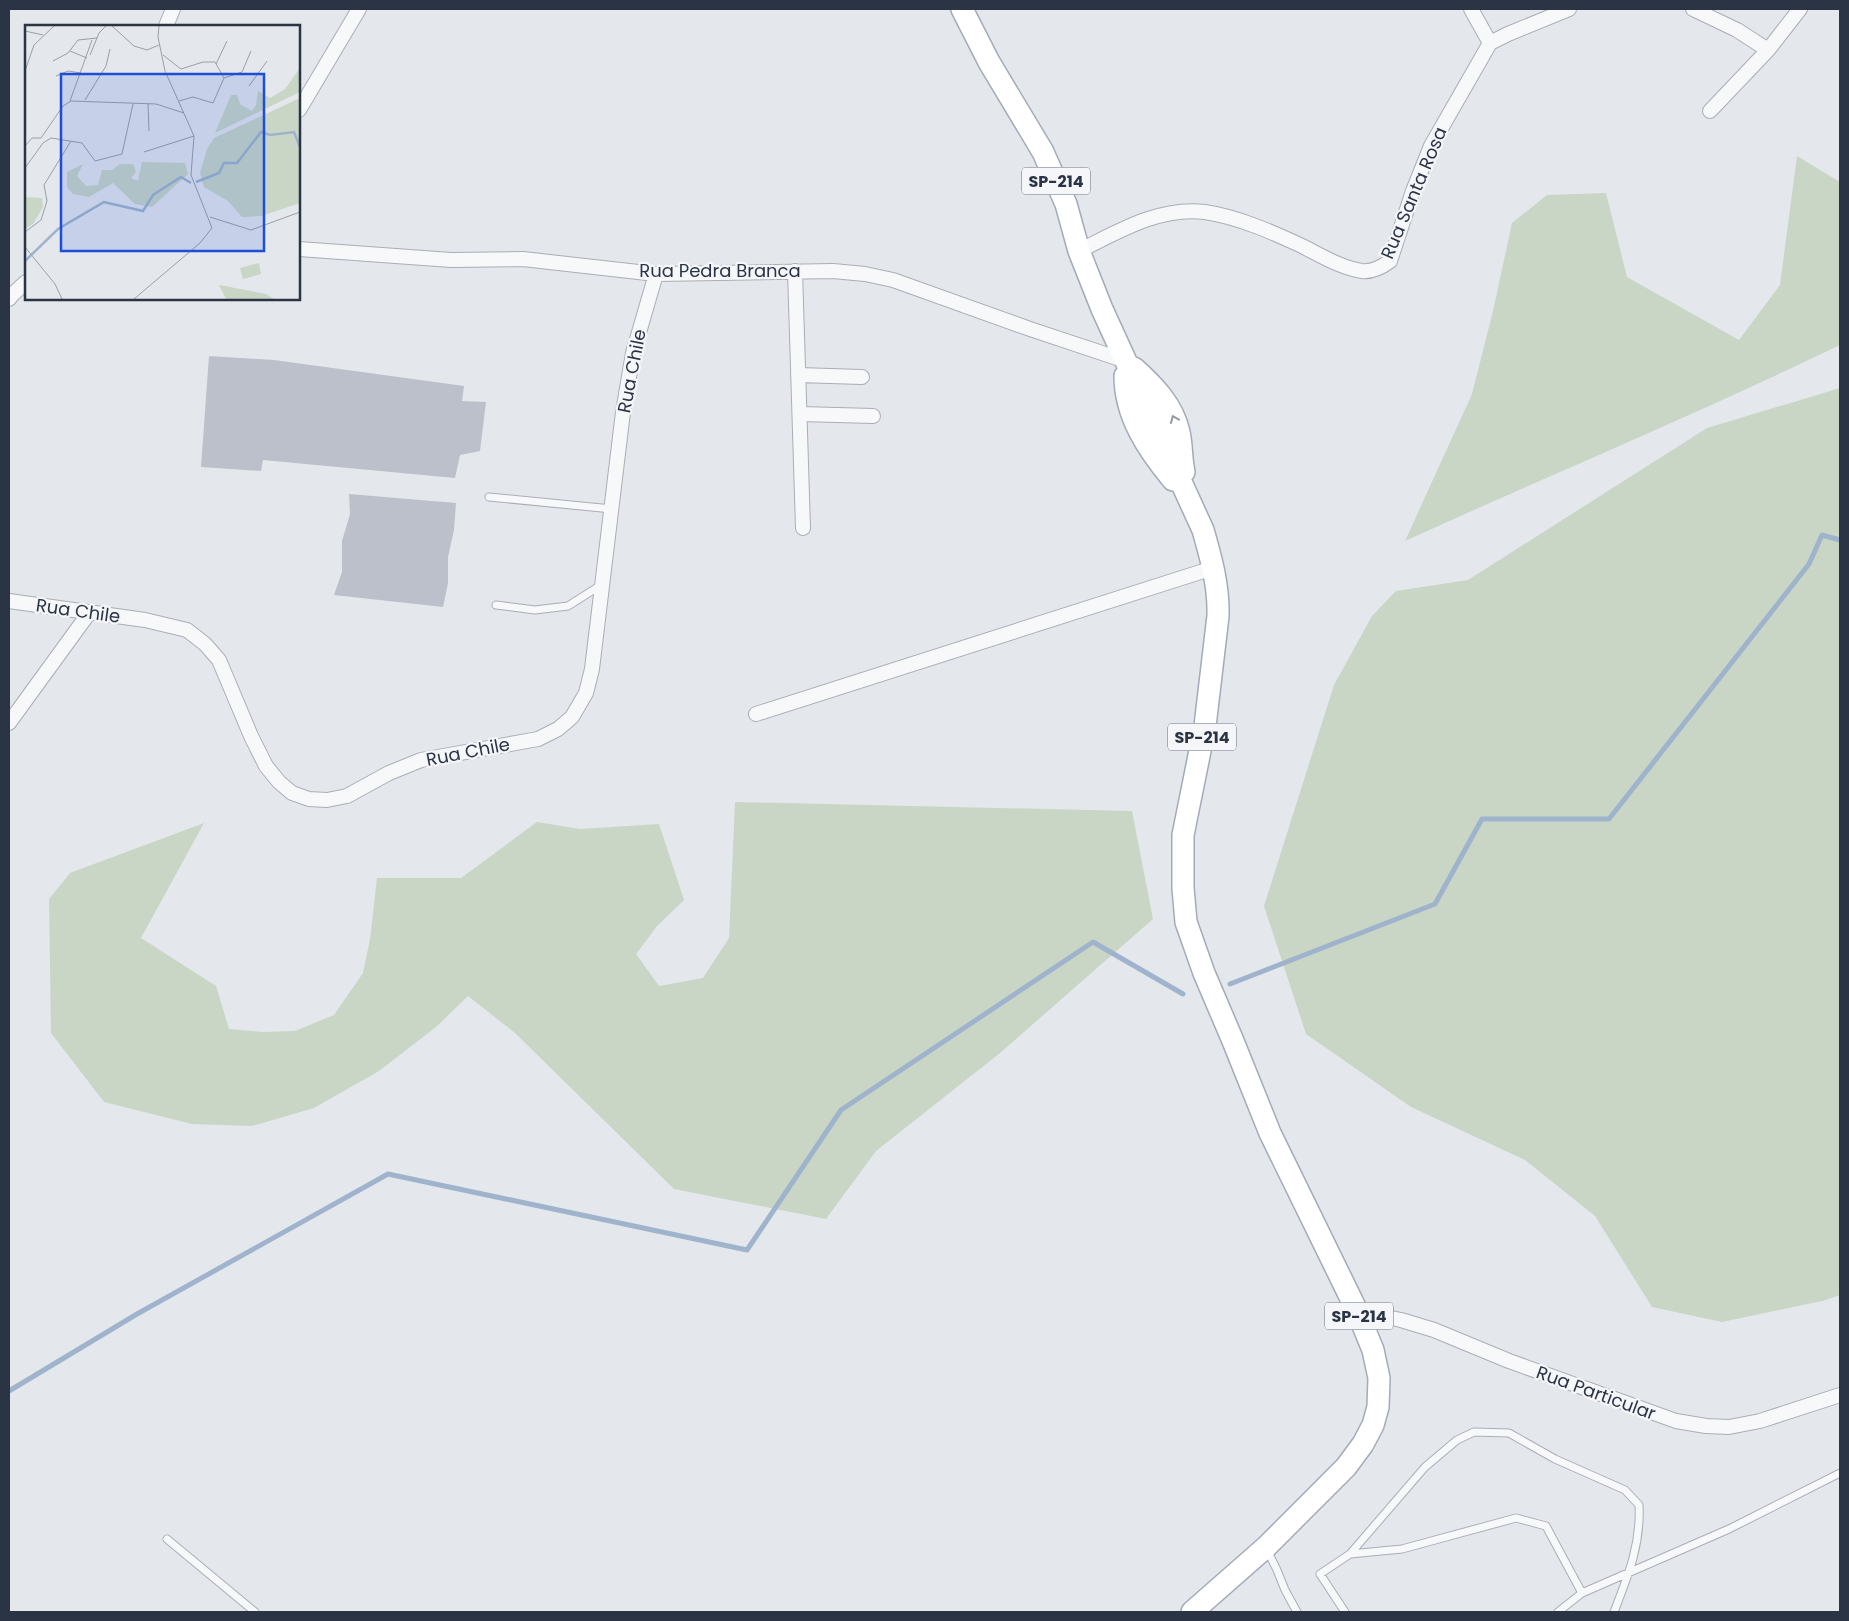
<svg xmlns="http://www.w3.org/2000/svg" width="1849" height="1621" viewBox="0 0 1849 1621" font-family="Poppins,sans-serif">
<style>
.green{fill:#c9d6c5}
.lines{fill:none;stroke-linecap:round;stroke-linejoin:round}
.stream{stroke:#9fb4cc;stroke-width:5}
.building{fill:#bbc0ca}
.lane-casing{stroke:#a9aeb7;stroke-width:9}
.street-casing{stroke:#a9aeb7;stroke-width:16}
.primary-casing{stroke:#a3abb8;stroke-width:24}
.lane{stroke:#f7f8fa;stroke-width:7}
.street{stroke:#f7f8fa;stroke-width:14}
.primary{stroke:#fff;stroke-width:21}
.oneway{stroke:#959aa2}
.labels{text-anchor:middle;stroke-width:4.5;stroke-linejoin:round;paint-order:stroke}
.shield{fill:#f4f6f9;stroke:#676e7b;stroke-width:1}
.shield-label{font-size:16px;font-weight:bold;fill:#2b3445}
.street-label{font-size:18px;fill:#2b3445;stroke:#f4f6f9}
.inset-river{fill:none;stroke:#9fb4cc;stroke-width:2.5}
.inset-road{fill:none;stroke:#9a9fa9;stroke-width:1}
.view{fill:#1d4ed8;fill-opacity:0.15;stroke:#1d4ed8;stroke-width:2.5}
.inset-edge{fill:none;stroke:#2b3445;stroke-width:2.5}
</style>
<rect width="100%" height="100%" fill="#e4e7ec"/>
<path class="green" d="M1797,156L1840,182V345C1697,414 1550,475 1405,541L1472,394L1493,311L1512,223L1547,195L1606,193L1627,277L1739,340L1780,285Z
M1840,388V1295L1822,1301L1722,1322L1652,1307L1595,1216L1525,1160L1411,1107L1306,1034L1264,906L1334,685L1372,616L1396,591L1468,580L1707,428Z
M735,802L1132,811L1153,919L1000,1053L876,1151L826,1219L674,1189L515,1033L468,996L436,1027L379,1071L314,1108L252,1126L192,1124L104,1102L51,1033L49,899L70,873L204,823L141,938L216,986L229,1029L263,1032L295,1031L334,1015L363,973L370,939L377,878H461L537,822L580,829L659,824L684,900L657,926L636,954L659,986L703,978L729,938Z"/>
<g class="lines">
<path class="stream" d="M1230,984L1435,904L1482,819H1609L1809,564L1822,535L1840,540
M9,1391L137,1314L388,1174L747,1250L841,1110L1093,942L1183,994"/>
</g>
<path class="building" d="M209,356L274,360L464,386L462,401L486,402L480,451L460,455L455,478L263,460L261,471L201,467Z
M349,494L456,503L454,530L448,557V583L443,607L334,595L342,572V541L350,514Z"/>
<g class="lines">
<defs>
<path id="lane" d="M489,497L612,509
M496,605L535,610L568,606L601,585
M167,1539L255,1612
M1267,1550L1277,1570L1285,1590L1297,1612
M1350,1554L1402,1549L1516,1518L1546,1526L1582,1593
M1345,1612L1320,1574L1350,1554L1425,1467L1457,1440L1474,1432L1509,1433L1555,1459L1625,1490L1639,1505C1641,1545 1628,1576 1614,1612
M1558,1612L1582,1593L1729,1529L1840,1473"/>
<path id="street" d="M1471,9L1490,43
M1693,9L1737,30L1768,50
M166,26L173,9
M299,110L359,9
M1710,111L1768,50L1800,9
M299,249L451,260L523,259L656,274L833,271L865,274L893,280L1030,329L1117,358L1128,363
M1079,251C1117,232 1160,206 1205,212C1238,217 1272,232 1302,246C1320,255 1341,268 1362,271C1372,272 1382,267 1390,261L1413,191L1431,146L1490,43L1508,34L1569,9
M795,271L803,528
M9,299L13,294L26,282
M798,375L862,377
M800,414L873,416
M9,601L145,620L187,630L205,644L219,660L251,736L266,766L279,782L292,793L309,799L327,800L347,796L389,773L421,760L538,739L558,729L572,717L586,693L592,669L623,412L633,353L656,274
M756,714L1213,568
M9,723L89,613
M1357,1311L1401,1320L1434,1330L1509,1361L1676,1421L1706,1426L1729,1427L1760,1421L1840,1395"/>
<path id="primary" d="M962,9L989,62L1043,152L1066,204L1079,251L1102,309L1203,530C1211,558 1219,586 1218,616L1205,726L1183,835V888L1186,922L1204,973L1233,1041L1270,1133L1357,1311L1373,1350L1379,1378L1378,1407L1373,1425L1363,1444L1346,1467L1266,1547L1192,1612
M1134,368C1153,385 1173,405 1179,432C1182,445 1181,459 1184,472
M1125,376C1125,416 1148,450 1173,480"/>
</defs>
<use href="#lane" class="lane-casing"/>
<use href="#street" class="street-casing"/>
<use href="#primary" class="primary-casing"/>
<use href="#lane" class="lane"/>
<use href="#street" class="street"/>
<use href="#primary" class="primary"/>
</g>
<defs><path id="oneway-chevron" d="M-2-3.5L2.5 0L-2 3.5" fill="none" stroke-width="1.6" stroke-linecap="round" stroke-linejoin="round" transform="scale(1.25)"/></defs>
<use class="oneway" href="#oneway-chevron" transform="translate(1174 419) rotate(-113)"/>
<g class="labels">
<g class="shield">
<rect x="1022" y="167.5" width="68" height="27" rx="4"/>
<rect x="1168" y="723.5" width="68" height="27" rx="4"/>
<rect x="1325" y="1302.5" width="68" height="27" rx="4"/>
</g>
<g class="shield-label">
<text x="1056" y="187">SP-214</text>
<text x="1202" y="743">SP-214</text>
<text x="1359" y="1322">SP-214</text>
</g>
<g class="street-label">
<text transform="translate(1414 193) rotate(-67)" y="6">Rua Santa Rosa</text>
<text x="720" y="277">Rua Pedra Branca</text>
<text transform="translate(632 371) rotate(-79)" y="6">Rua Chile</text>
<text transform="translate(78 611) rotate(8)" y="6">Rua Chile</text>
<text transform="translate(468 752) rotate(-11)" y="6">Rua Chile</text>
<text transform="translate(1596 1393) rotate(20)" y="6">Rua Particular</text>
</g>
</g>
<g transform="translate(25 25)">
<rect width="275" height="275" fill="#e4e7ec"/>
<path d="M275,43V67L190,108L206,70H212L215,79L227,86L231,80L233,66L245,73L260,64ZM275,73V178L236,191L217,192L203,176L179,162L175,148L182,124L189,113ZM117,137L160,138L163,149L127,182L110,179L88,158L64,172L48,169L42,162V147L58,139L52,151L61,161L73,160L77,145H87L95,139H108L111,147L106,153L113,156ZM0,172L17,173L18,182L8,199L0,204ZM234,238L236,249L218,254L215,243ZM194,260L241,269L249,274H201Z" fill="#c9d6c5"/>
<path class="inset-river" d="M171,157L194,148L199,138H212L236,107L245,110L269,107L275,122M0,236L33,204L79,177L118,186L128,170L156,152L166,158"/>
<path class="inset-road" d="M87,1L109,21L122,25L134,20M0,6L18,10M45,26L62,33M65,30L74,8L81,1M138,30L156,44L178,37H190L199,53M28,36L43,28L53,15L72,13M191,39L202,16M0,46L9,20L29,1M217,47L226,26M31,51L43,46L56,48M224,61L242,36M60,75L81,41L85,24M45,76L67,15M154,76L168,72L188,78L199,53L217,47M123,78L124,106M0,121L7,113H16L38,81L46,76L131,79L159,88M119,127L169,111M0,143L18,118L26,113L57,118L70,136L97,129L108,79M185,192L226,205L275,187M0,207L16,195L22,176L19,160L46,116M0,222L30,259L37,274M109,274L175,218L187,203L166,150L169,111L140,46L133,12L134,1"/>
<path class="view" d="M36,49H239V226H36Z"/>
<rect width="275" height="275" class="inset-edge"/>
</g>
<rect width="1849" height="1621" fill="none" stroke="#2b3445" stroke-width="20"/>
</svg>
